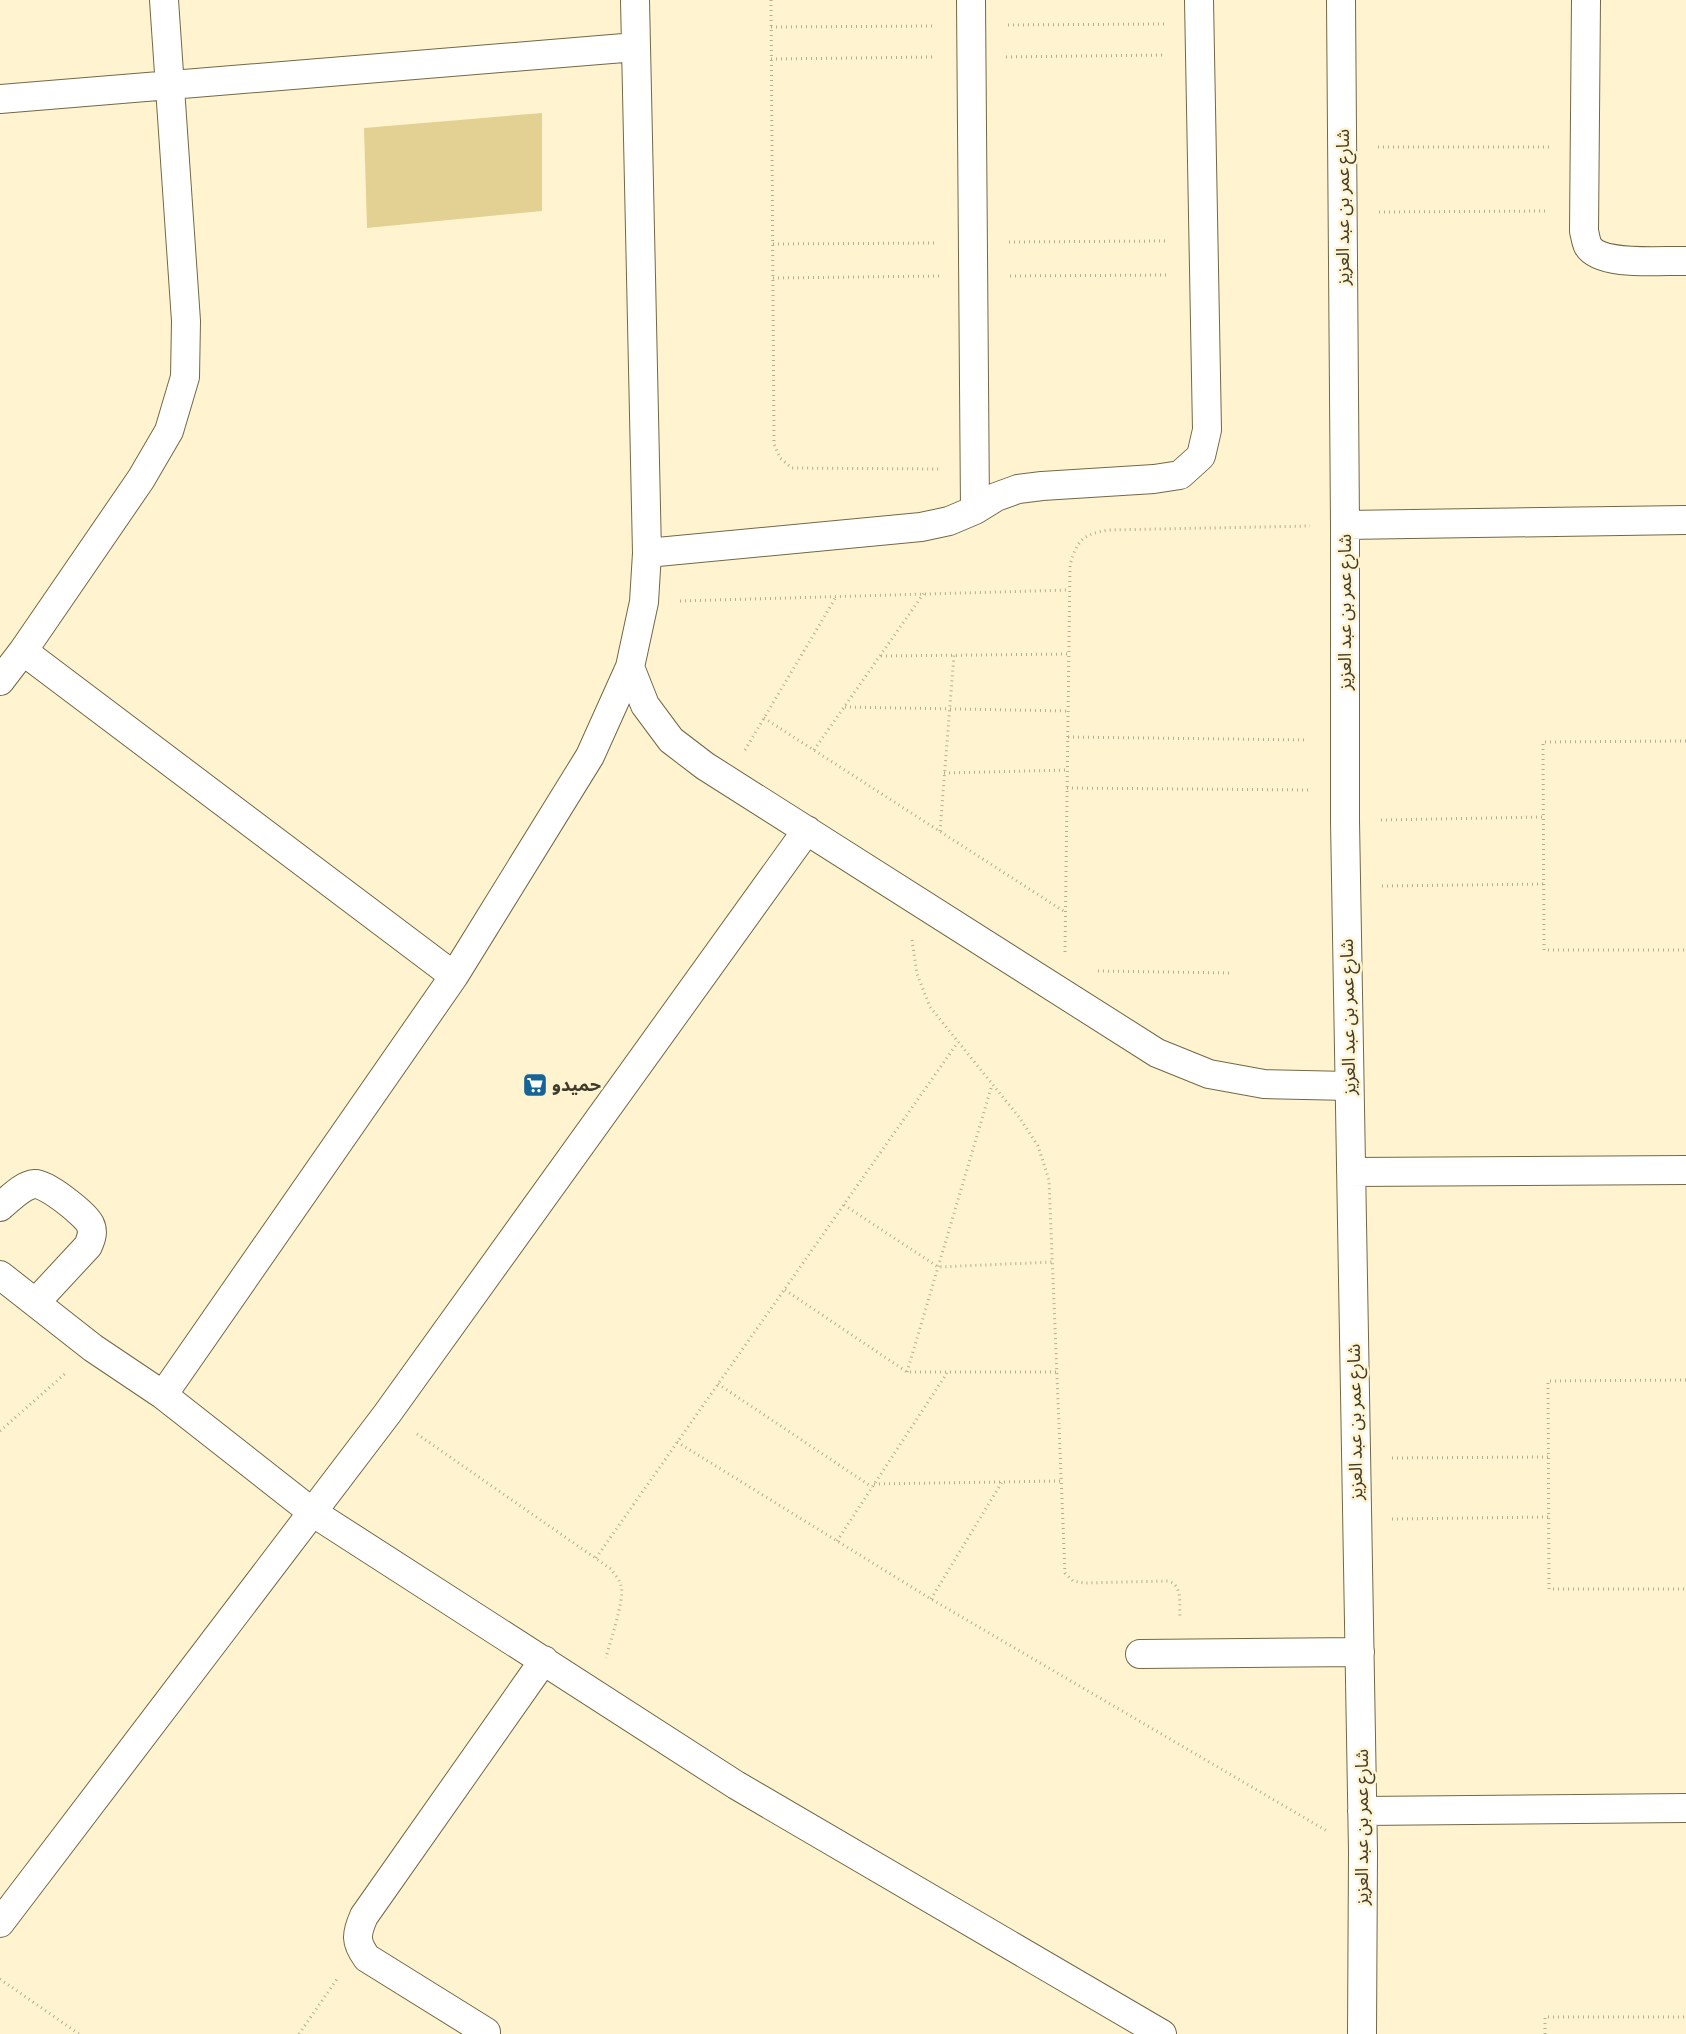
<svg xmlns="http://www.w3.org/2000/svg" width="1686" height="2034" viewBox="0 0 1686 2034" font-family="Barlow,'Noto Sans Arabic',sans-serif">
<style>
.green{fill:#e3d193}
.lines{fill:none;stroke-linecap:round;stroke-linejoin:round}
.minor-casing{stroke:#726847;stroke-width:30}
.path{stroke:#b5ad90;stroke-width:3;stroke-dasharray:1 4;stroke-linecap:butt}
.minor{stroke:#fff;stroke-width:28}
.labels{text-anchor:middle;stroke-width:5;stroke-linejoin:round;paint-order:stroke}
.street-label{font-size:18px;fill:#3f3b2c;stroke:#fff4cf}
.poi-label{font-size:18px;font-weight:bold;fill:#3f3b2c;stroke:#fff4cf;text-anchor:start}
</style>
<rect width="100%" height="100%" fill="#fff4cf"/>
<path class="green" d="M542,113V211L367,228L364,128Z"/>
<g class="lines">
<defs>
<path id="minor" d="M971,0L975,510
M1341,0L1345,525V821L1363,1852L1362,2034
M1586,0L1584,231C1585,235 1586,242 1588,246C1601,267 1663,260 1686,261
M0,99L636,47
M1345,525L1686,520
M647,553L921,527L949,521L975,510L996,497L1018,489L1042,486L1154,479L1180,475L1201,456L1207,430L1199,0
M23,651L454,976
M630,667L645,705L671,740L705,766L1157,1053L1209,1074L1264,1084L1349,1086
M0,681L23,651L141,479L169,431L185,377L186,321L164,0
M1351,1172L1686,1170
M0,1207C10,1199 22,1185 35,1184C46,1183 85,1214 90,1224C94,1232 91,1239 88,1246L36,1302
M0,1275L93,1348L163,1395L312,1512L736,1785L1162,2034
M163,1395L454,976L590,756L630,667L644,602L647,553L635,0
M1140,1654L1360,1652
M1362,1811L1686,1808
M0,1923L387,1414L807,830
M486,2032L367,1958C355,1942 356,1934 364,1916L544,1660"/>
</defs>
<use href="#minor" class="minor-casing"/>
<path class="path" d="M771,0L774,444L780,458L792,468L939,469
M1008,25L1164,24
M771,27L934,26
M1006,57L1165,55
M771,59L935,57
M1378,147H1550
M1379,212L1548,211
M1009,242L1168,241
M773,244L938,243
M1010,276L1169,275
M773,278L939,276
M680,601L1069,590
M881,656L1069,654
M845,707L1068,711
M764,718L1065,912
M1068,737L1308,740
M1686,741L1543,742L1544,950H1686
M745,750L836,597
M814,750L924,593
M944,773L1067,770
M1067,788L1309,790
M1381,820L1543,817
M940,831L954,655
M1382,886L1544,884
M912,940L917,974L930,1007L1019,1117L1038,1146L1049,1180L1065,1573L1073,1581L1084,1583L1168,1581C1183,1585 1179,1604 1180,1617
M1065,952L1070,565C1077,540 1083,534 1109,530L1310,526
M1098,971L1232,973
M844,1205L938,1267L1053,1262
M785,1290L907,1372H1056
M907,1372L992,1085
M1686,1380L1548,1381L1549,1589H1686
M718,1384L872,1487
M0,1431L67,1372
M417,1434L611,1569C614,1574 620,1580 621,1585C625,1601 610,1640 606,1658
M677,1442L931,1599L1327,1831
M1392,1458L1548,1457
M874,1484L1060,1481
M1392,1519L1549,1517
M837,1541L947,1373
M596,1558L958,1042
M931,1599L1002,1482
M0,1979L79,2034
M299,2034L337,1979
M1545,2034V2017H1686"/>
<use href="#minor" class="minor"/>
</g>
<defs>
<symbol id="supermarket-square" viewBox="-11 -11 22 22"><rect x="-9" y="-9" width="18" height="18" rx="4" fill="#166497" stroke="#fff4cf"/><path d="M-6-5.5h2.5l.6 2H6L4.5 2H-2.5L-4.4-4H-6ZM-1.5 3.2a1.3 1.3 0 1 0 .1 0ZM3 3.2a1.3 1.3 0 1 0 .1 0Z" fill="#fff"/></symbol>
</defs>
<g fill-rule="evenodd">
<use href="#supermarket-square" x="521" y="1071" width="28" height="28"/>
</g>
<g class="labels">
<g class="street-label">
<text transform="translate(1343 207) rotate(-90)" y="6">شارع عمر بن عبد العزيز</text>
<text transform="translate(1345 612) rotate(-90)" y="6">شارع عمر بن عبد العزيز</text>
<text transform="translate(1348 1017) rotate(-91)" y="6">شارع عمر بن عبد العزيز</text>
<text transform="translate(1355 1422) rotate(-91)" y="6">شارع عمر بن عبد العزيز</text>
<text transform="translate(1362 1827) rotate(-90)" y="6">شارع عمر بن عبد العزيز</text>
</g>
<g class="poi-label">
<text x="552" y="1091">حميدو</text>
</g>
</g>
</svg>
